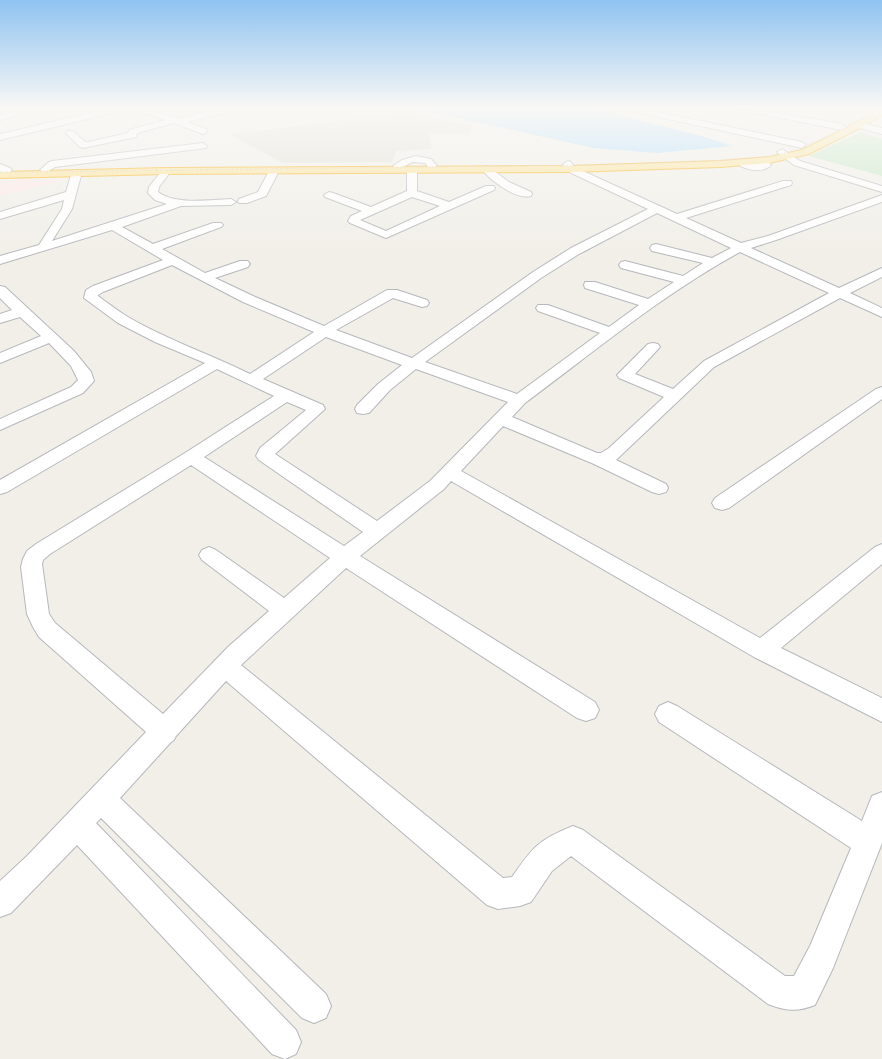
<svg xmlns="http://www.w3.org/2000/svg" width="882" height="1059" viewBox="0 0 882 1059" font-family="'Nunito Sans',sans-serif">
<style>
.education{fill:#e1ded6}
.medical{fill:#fce8e6}
.green{fill:#c5e8c5}
.water{fill:#aadaff}
.lines{fill:none;stroke-linecap:round;stroke-linejoin:round}
.minor-casing{stroke:#b5b8bc;stroke-width:2}
.highway-casing{stroke:#f9ab00;stroke-width:2}
.minor{fill:#fff;fill-rule:evenodd}
.highway{fill:#fde293;fill-rule:evenodd}
.rail{stroke:#b6b7b8;stroke-width:1.5;stroke-dasharray:0.5 2;stroke-linecap:butt}
</style>
<rect width="100%" height="100%" fill="#f1efe8"/>
<path class="education" d="M406,113L472,125L469,133H429L431,149L396,151L392,162L283,163L230,134Z"/>
<path class="medical" d="M44,178L62,181L0,196V181Z"/>
<path class="green" d="M861,132L882,139V176L809,156Z"/>
<path class="water" d="M417,109H595L702,136L732,146L657,153L594,148Z"/>
<g class="lines">
<defs>
<path id="minor" d="M5,109H15L21,113L20,115L0,120V115L10,113Z
M108,109H122L121,111L0,140V134Z
M132,109H145L178,118L221,109H236L235,111L187,122L206,129L207,131L206,133L203,134L174,123L137,133L136,137L83,148L80,147L66,133L67,131H73L85,142H88L128,133L129,130L165,120Z
M368,109H381L382,110L378,112Z
M627,109H643L802,142L806,145L802,148L631,111Z
M724,109L766,111L842,124L846,127L842,130L766,115L728,111Z
M859,122L882,128V134L856,127L855,125L856,123Z
M203,143L207,146L206,148L55,167L45,173L40,170L49,162L52,161Z
M782,149L800,161L882,186V192L794,165L779,154L777,152Z
M416,156L431,159L437,166L432,169L429,168L425,163L413,162L398,169L393,166L402,160Z
M763,158L766,159L771,165C763,174 743,170 735,162L740,159L753,164H759L758,161Z
M568,161L571,162L574,167L677,214L783,181H791L792,183L791,185L686,218L741,243L768,236L882,195V202L776,240L751,248L839,288L882,268V277L850,293L882,308V317L840,298L714,367L616,460L666,484L668,488L666,492L659,494L652,492L594,464L503,426L461,471L760,638L875,547L882,544V564L781,648L882,698V722L754,657L451,481L444,489L360,556L595,702L599,710L595,718L586,721L577,718L346,568L241,665L503,878L512,877C533,847 538,840 573,826L583,830L785,976H794L810,946L851,848L659,722L655,714L659,706L668,702L677,706L862,821L872,796L882,792V843L833,968L815,1005C798,1012 785,1011 768,1004L571,856L552,871L531,902L520,906L498,909L487,905L226,681L176,736L174,740L171,742L120,798L326,994L331,1006L326,1018L314,1023L302,1018L101,818L96,823L296,1030L301,1042L296,1054L285,1059L272,1054L77,845L11,913L0,917V881L27,856L146,732L39,637L33,627L27,614L21,567L23,559L27,551L36,544L185,453L274,396L217,369L7,492L0,494V480L205,363L155,342L118,323L84,298L86,290L93,286L163,260L112,230L0,264V256L39,245L62,209L64,200L0,219V212L66,192L72,172L74,170H80L82,172L72,209L52,241L167,204L155,200L148,193L149,187L163,169H169L171,171L159,187L158,192C174,205 211,200 231,199L236,202L231,205L181,206L122,227L153,244L213,223H221L223,225L221,227L162,249L205,273L240,261H248L250,264L248,267L215,278L253,296L324,326L387,290H397L427,300L429,303L427,306L422,307L393,298L336,330L412,358L533,272L571,248L648,209L567,171L563,164ZM657,213L731,248L712,258L656,244L652,245L650,248L652,251L703,263L683,276L625,261L621,262L619,265L621,268L674,282L648,299L595,282H585L584,285L585,288L639,305L609,327L548,305H538L536,308L538,311L600,333L517,394L425,362L541,278L579,254ZM740,252L829,293L704,361L673,389L635,374L660,347L658,344L653,343L648,344L617,375L619,378L664,397L609,448L601,453H597L512,417L525,403C595,351 663,294 740,252ZM172,265L243,302L314,332L250,374C210,354 167,340 128,317C118,311 108,303 98,296V295L103,292ZM326,337L402,365L378,384L357,405L355,409L357,413L363,414L369,413L390,390L416,369L508,402L430,481L377,521L275,454L325,409L323,405L263,379ZM287,402L306,410L260,448L256,456L259,460L363,532L344,546L204,457ZM191,465L330,558L284,598L216,550L209,547L202,550L199,555L202,560L269,611L229,646L163,714L55,623L49,614L42,564L43,560L50,554Z
M0,164L10,168L12,170L6,176H0Z
M486,166L489,167L509,182L531,192L532,194L531,196C516,200 492,181 483,171L481,169Z
M412,167L417,170V191L449,202L486,186H494L495,188L494,190L386,238L350,223L348,221L351,216L362,211L325,197L324,195L329,192L333,193L371,207L407,191V170ZM412,197L440,206L386,231L360,220Z
M274,168L279,171L266,196L247,203H239L238,201L239,199L258,192L269,171Z
M0,286L5,287L74,351L91,372L94,381L83,393L0,430V419L71,387L78,380L71,366L49,343L0,363V353L41,336L20,317L0,323V314L12,310L0,298Z
M882,387V399L729,508L722,510L715,508L712,503L715,498L876,389Z"/>
<path id="highway" d="M879,109H882V115L862,127L809,154L769,163L720,167L570,172L166,174L0,178V172L166,168L570,166L720,161L769,157L802,150L856,123Z"/>
</defs>
<use href="#minor" class="minor-casing"/>
<use href="#highway" class="highway-casing"/>
<use href="#minor" class="minor"/>
<use href="#highway" class="highway"/>
<path class="rail" d="M0,172L608,165L729,160L773,156L795,150L822,139L878,109"/>
</g>
<linearGradient id="sky" x2="0" y2="1"><stop stop-color="#8fc3f1"/><stop offset="0.42" stop-color="#f9f8f5"/><stop offset="1" stop-color="#f9f8f5" stop-opacity="0"/></linearGradient>
<rect width="882" height="257" fill="url(#sky)"/>
</svg>
